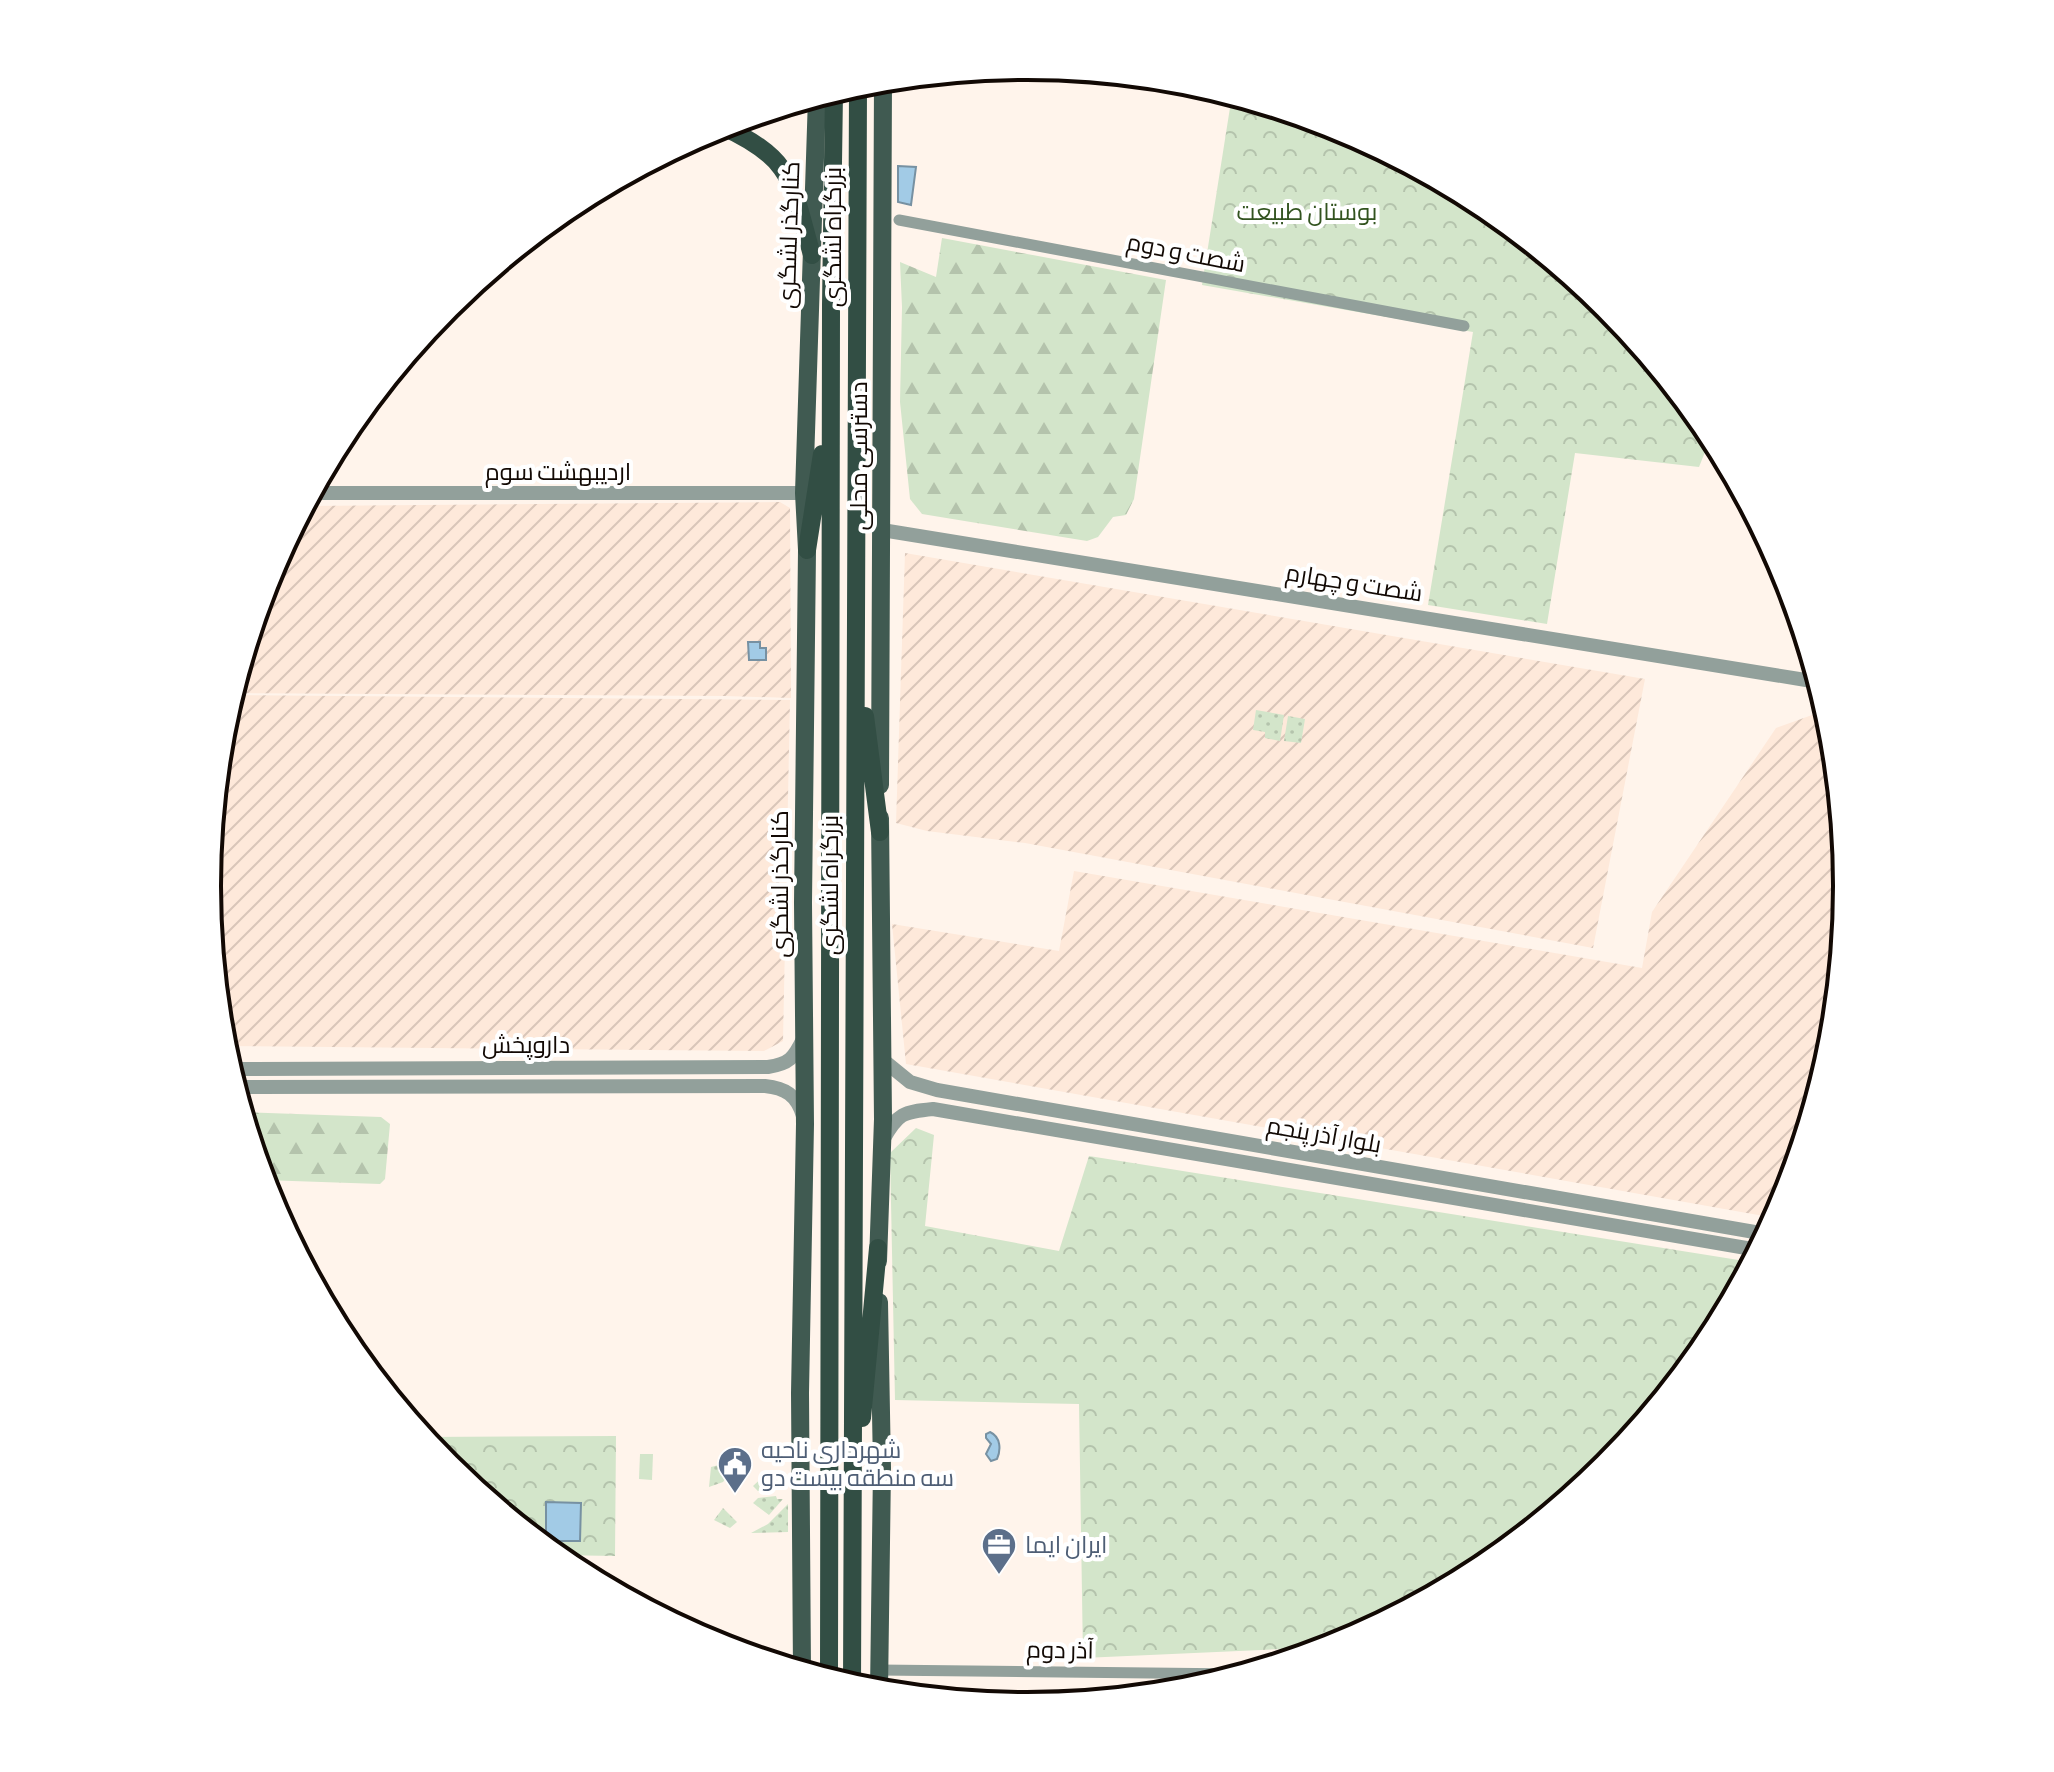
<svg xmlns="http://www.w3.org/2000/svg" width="2054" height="1772" viewBox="0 0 2054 1772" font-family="'Sofia Sans Condensed',Cairo,sans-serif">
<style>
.industrial{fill:url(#industrial-furrows)}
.grass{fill:url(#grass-dots)}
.forest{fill:url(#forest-firs)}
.park{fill:url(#park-crowns)}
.pitch{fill:#d3e5ca}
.water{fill:#a2cbe6;stroke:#7791a2;stroke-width:2}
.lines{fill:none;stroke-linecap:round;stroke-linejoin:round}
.minor{stroke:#92a09b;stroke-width:11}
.tertiary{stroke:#92a09b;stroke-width:14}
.primary{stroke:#405a51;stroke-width:18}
.trunk{stroke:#324e44;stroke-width:18}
.labels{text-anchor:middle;stroke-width:8;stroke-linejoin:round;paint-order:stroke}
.park-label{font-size:24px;fill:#32531f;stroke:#fff}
.street-label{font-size:24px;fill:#120904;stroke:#fff}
.service-label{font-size:24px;fill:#4e5e75;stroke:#fff;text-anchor:start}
.rim{fill:none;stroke:#120904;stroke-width:4}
</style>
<defs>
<pattern id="industrial-furrows" width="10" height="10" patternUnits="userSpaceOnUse" patternTransform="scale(2)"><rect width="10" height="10" fill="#fee9da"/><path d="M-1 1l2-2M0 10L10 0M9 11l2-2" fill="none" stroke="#d9c6b9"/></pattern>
<pattern id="grass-dots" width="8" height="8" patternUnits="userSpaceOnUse" patternTransform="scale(2)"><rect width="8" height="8" fill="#d3e5ca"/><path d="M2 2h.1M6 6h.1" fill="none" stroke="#b4c3ac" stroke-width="1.8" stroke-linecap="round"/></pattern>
<pattern id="forest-firs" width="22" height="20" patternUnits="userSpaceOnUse" patternTransform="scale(2)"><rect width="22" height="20" fill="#d3e5ca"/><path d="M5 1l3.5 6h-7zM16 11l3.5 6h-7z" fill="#b4c3ac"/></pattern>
<pattern id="park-crowns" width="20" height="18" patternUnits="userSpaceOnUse" patternTransform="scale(2)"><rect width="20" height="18" fill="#d3e5ca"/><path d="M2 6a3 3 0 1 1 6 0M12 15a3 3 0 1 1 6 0" fill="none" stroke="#b4c3ac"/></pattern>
</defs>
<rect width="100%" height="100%" fill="#fff4eb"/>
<path class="industrial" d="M780,502L790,508L791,698L725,696L233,693L270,572L305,506Z
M905,553L1645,679L1593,948L1025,843L927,831L896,823Z
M232,695L790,700L783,1041L764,1051L223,1046L207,886L223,726Z
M1826,710L1831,726L1847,886L1831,1046L1784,1200L1775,1218L906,1064L892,924L1059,951L1074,871L1642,968L1652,912L1776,728Z"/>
<path class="grass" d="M1256,710L1284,715L1280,741L1265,738V732L1253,730Z
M1288,716L1305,719L1301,743L1284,741Z
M730,1462L737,1465L723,1482L709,1487L711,1467Z
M769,1471L785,1489L758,1491L753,1486Z
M776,1496L777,1499H783L769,1515L753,1503L758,1498Z
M788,1504V1532L751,1533L768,1524Z
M723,1508L737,1522L730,1528L714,1520Z"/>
<path class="forest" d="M942,238L1166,280L1134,499L1126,515L1113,517L1098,537L1087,541L922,514L910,499L900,402L902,307L900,262L936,277Z
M243,1112L381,1117L390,1124L385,1179L380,1184L263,1180Z"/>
<path class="park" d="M1232,95L1341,129L1483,204L1607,307L1709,431L1715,442H1709L1699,467L1575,453L1547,624L1428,605L1473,332L1202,285Z
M916,1128L934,1135L925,1226L1059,1251L1089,1156L1751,1262L1709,1342L1607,1466L1482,1568L1340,1644L1307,1654L1304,1648L1083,1658L1079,1404L895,1400L890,1153Z
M616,1436L615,1556L556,1555L447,1466L423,1437Z"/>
<path class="pitch" d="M640,1454H653L652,1480L639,1479Z"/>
<path class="water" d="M898,166L916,167L911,205L898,202Z
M748,642H760V648H766V660H749Z
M990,1432C1001,1437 1001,1450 997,1459L991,1461L986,1454L991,1444L986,1438V1434Z
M546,1502L581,1503L580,1541H546Z"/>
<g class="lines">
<path class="minor" d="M899,220L1464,326
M879,1670L1240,1674"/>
<path class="tertiary" d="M312,493H804
M882,530L1818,682
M883,1060L910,1082L937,1090L1766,1234
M230,1069L768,1067C789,1064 794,1058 803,1039
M235,1087L765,1086C785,1088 797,1095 803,1116
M883,1140C898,1113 903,1112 933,1109L1758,1250"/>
<path class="primary" d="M880,785L883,80
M878,1261L883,1119L880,818
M802,1671L800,1393L805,1124L803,903L807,550L804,493L817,97
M879,1691L882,1468L879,1302"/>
<path class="trunk" d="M721,126C795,159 791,183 812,255
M807,550L822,454
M865,716L880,832
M862,1418L878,1248
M829,1679L831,305L834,92
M852,1686L858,85"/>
</g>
<defs>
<symbol id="civic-pin" viewBox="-11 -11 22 30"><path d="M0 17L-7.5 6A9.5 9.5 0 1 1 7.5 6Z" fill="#5c6f8a" stroke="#fff"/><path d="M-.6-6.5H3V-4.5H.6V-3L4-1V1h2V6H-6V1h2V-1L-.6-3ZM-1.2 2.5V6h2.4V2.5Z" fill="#fff"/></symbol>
<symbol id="office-pin" viewBox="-11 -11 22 30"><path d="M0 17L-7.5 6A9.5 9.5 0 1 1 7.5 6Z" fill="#5c6f8a" stroke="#fff"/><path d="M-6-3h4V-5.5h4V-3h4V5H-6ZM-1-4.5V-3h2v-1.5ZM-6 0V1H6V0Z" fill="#fff"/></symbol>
</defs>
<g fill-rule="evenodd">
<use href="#civic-pin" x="715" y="1444" width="40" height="54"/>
<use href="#office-pin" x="979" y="1525" width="40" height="54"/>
</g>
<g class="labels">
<g class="park-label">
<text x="1307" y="220">بوستان طبیعت</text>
</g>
<g class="street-label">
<text transform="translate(789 235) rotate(-88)" y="8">کنارگذر لشگری</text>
<text transform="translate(833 237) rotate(-90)" y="8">بزرگراه لشگری</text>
<text transform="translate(1186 253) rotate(11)" y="8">شصت و دوم</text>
<text transform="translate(859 456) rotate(-90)" y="8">دسترسی محلی</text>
<text x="558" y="480">اردیبهشت سوم</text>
<text transform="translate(1354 583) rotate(9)" y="8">شصت و چهارم</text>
<text transform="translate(780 884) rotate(-90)" y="8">کنارگذر لشگری</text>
<text transform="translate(830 885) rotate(-90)" y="8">بزرگراه لشگری</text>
<text x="526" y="1053">داروپخش</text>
<text transform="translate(1324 1135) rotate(10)" y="8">بلوار آذر پنجم</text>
<text transform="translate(1060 1650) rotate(1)" y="8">آذر دوم</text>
</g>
<g class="service-label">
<text x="761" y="1458">شهرداری ناحیه<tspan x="761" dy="28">سه منطقه بیست دو</tspan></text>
<text x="1025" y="1553">ایران ایما</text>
</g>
</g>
<path d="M0 0H2054V1772H0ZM221 886a806 806 0 1 1 1612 0a806 806 0 1 1-1612 0Z" fill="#fff" fill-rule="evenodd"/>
<path class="rim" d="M221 886a806 806 0 1 1 1612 0a806 806 0 1 1-1612 0Z"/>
</svg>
